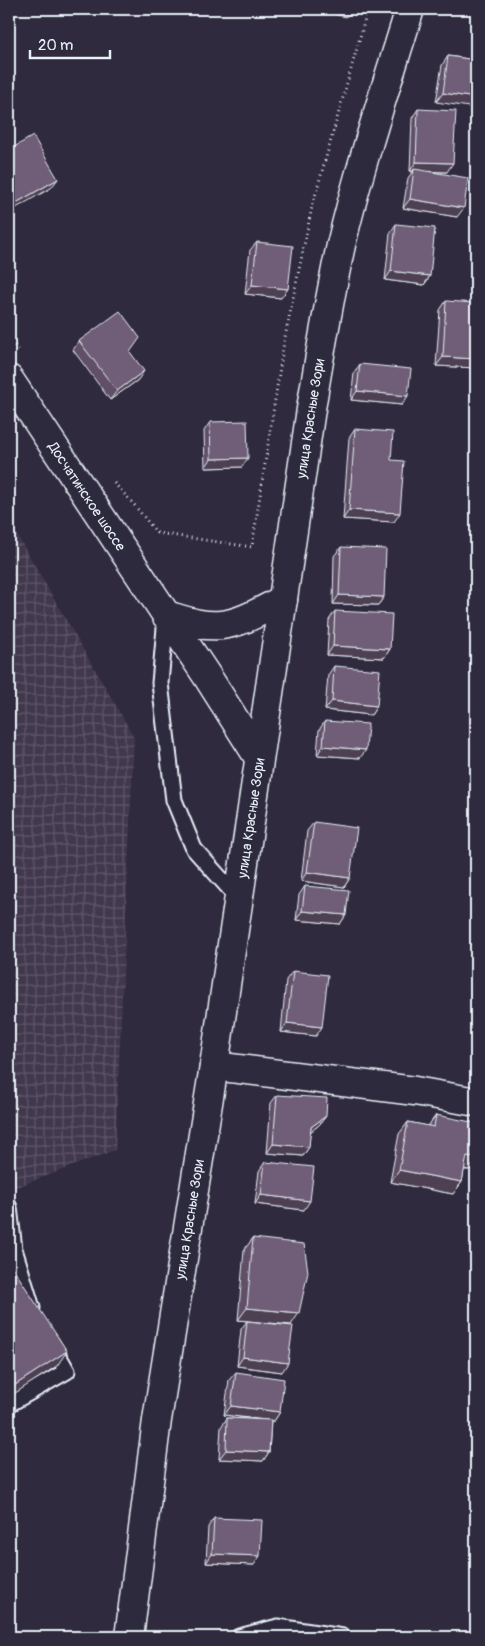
<svg xmlns="http://www.w3.org/2000/svg" width="485" height="1646" viewBox="0 0 485 1646" font-family="Pangolin,sans-serif">
<style>
.industrial{fill:url(#industrial-grid)}
.lines{fill:none;stroke-linecap:round;stroke-linejoin:round}
.lane-casing{stroke:#e8f1f8;stroke-width:19}
.street-casing{stroke:#e8f1f8;stroke-width:31}
.secondary-casing{stroke:#e8f1f8;stroke-width:31}
.path{stroke:#e8f1f8;stroke-width:3;stroke-dasharray:1 4;stroke-linecap:butt}
.lane{stroke:#2f2a3d;stroke-width:15}
.street{stroke:#2f2a3d;stroke-width:28}
.secondary{stroke:#2f2a3d;stroke-width:28}
.wall{fill:#605066;stroke:#e8f1f8}
.shaded-wall{fill:#4e4153;stroke:#e8f1f8}
.building{fill:#705d77;stroke:#e8f1f8}
.labels{text-anchor:middle;stroke-width:4.5;stroke-linejoin:round;paint-order:stroke}
.street-label{font-size:14px;fill:#e8f1f8;stroke:#2f2a3d}
</style>
<defs>
<pattern id="industrial-grid" width="8" height="8" patternUnits="userSpaceOnUse" patternTransform="scale(1.25)"><rect width="8" height="8" fill="#42394e"/><path d="M0 4h8M4 0v8" fill="none" stroke="#5d5668"/></pattern>
</defs>
<rect width="100%" height="100%" fill="#2f2a3d"/>
<filter id="ink" filterUnits="userSpaceOnUse"><feTurbulence type="fractalNoise" baseFrequency=".02" numOctaves="2"/><feDisplacementMap in="SourceGraphic" scale="10" xChannelSelector="R" yChannelSelector="G"/><feConvolveMatrix kernelMatrix="1 2 1 2 8 2 1 2 1" color-interpolation-filters="sRGB"/></filter>
<g filter="url(#ink)">
<path class="industrial" d="M9,521L134,737L115,1150L9,1190Z"/>
<g class="lines">
<defs>
<path id="lane" d="M166,617L160,683L174,800L194,849L239,899
M9,1207L14,1249L32,1308
M9,1404L67,1371L51,1343
M239,1637L278,1627L343,1637"/>
<path id="street" d="M214,1066L415,1091L476,1102"/>
<g id="secondary">
<path id="s1" d="M9,379L207,676L259,758"/>
<path d="M166,615C184,620 202,627 221,625C242,623 264,609 283,600"/>
<path id="s2" d="M129,1637L157,1420L214,1066L311,409C320,354 329,299 341,245C360,165 386,87 410,9"/>
</g>
</defs>
<use href="#lane" class="lane-casing"/>
<use href="#street" class="street-casing"/>
<use href="#secondary" class="secondary-casing"/>
<path class="path" d="M9,337L20,353
M114,483L131,501L157,533L252,547L284,342L312,207L368,9"/>
<use href="#lane" class="lane"/>
<use href="#street" class="street"/>
<use href="#secondary" class="secondary"/>
</g>
<path class="wall" d="M448,56L476,60L436,102L442,65Z
M418,109L447,172H428L457,217L403,208L408,178L413,171H410L412,118Z
M396,224L430,276L424,285L385,280L390,233Z
M257,242L281,298L245,294L250,250Z
M446,301L476,368L436,366L440,310Z
M79,341L130,352L138,380L110,400L73,350Z
M360,364L402,405L351,400L354,373Z
M210,422L242,467L205,468L204,431Z
M355,429L391,460L394,522L343,519L349,438Z
M341,547L384,597L378,605L333,604L334,556Z
M335,611L390,649L384,658L327,655L329,620Z
M334,666L377,706L371,715L325,710L328,675Z
M325,721L360,758L317,755L319,730Z
M314,822L350,878L344,887L301,881L307,831Z
M305,886L346,915L340,924L296,920L299,895Z
M293,971L316,1036L281,1032L286,980Z
M277,1095L326,1116L319,1125L310,1132L309,1147L303,1156L267,1153L271,1103Z
M436,1115L469,1170H464L462,1182L453,1194L390,1182L399,1134L408,1122L428,1126Z
M265,1162L304,1210L255,1204L259,1171Z
M253,1238L291,1325L267,1323L282,1372L237,1366L241,1329L247,1321L238,1320L244,1250Z
M236,1372L280,1412L274,1421H271L269,1452L263,1461L219,1459L221,1427L227,1418L264,1420L224,1415L229,1380Z
M214,1518L254,1565L206,1563L208,1527Z"/>
<path class="shaded-wall" d="M314,9H352L346,17Z
M443,93L476,98V108L436,102Z
M416,162L453,163L447,172L414,171V169L413,171H410Z
M58,179L51,188L9,212V207Z
M410,199L464,208L457,217L403,208Z
M391,271L430,276L424,285L385,280Z
M252,285L288,289L281,298L245,294Z
M443,357L476,359V368L436,366Z
M144,371L138,380L110,400L117,391Z
M357,391L408,396L402,405L351,400Z
M248,458L242,467L205,468L211,459Z
M349,510L400,513L394,522L343,519Z
M339,595L384,597L378,605L333,604Z
M333,646L390,649L384,658L327,655Z
M332,701L377,706L371,715L325,710Z
M323,746L366,750L360,758L317,755Z
M307,872L350,878L344,887L301,881Z
M302,911L346,915L340,924L296,920Z
M287,1023L322,1027L316,1036L281,1032Z
M326,1116L319,1125L305,1136L311,1127Z
M273,1144L309,1147L303,1156L267,1153Z
M467,1156L476,1158V1160L469,1170L458,1168Z
M399,1170L462,1182L453,1194L390,1182Z
M261,1195L310,1201L304,1210L255,1204Z
M247,1308L299,1313L291,1325L238,1320Z
M67,1351L57,1366L9,1397V1389Z
M243,1357L288,1363L282,1372L237,1366Z
M231,1406L280,1412L274,1421L224,1415Z
M226,1450L269,1452L263,1461L219,1459Z
M212,1554L260,1556L254,1565L206,1563Z"/>
<path class="building" d="M448,56L476,60V98L443,93Z
M418,109L456,111L453,163L416,162Z
M33,136L58,179L9,207V150Z
M414,169L468,178L464,208L410,199Z
M396,224L435,228L430,276L391,271Z
M257,242L293,246L288,289L252,285Z
M446,301L476,303V359L443,357Z
M120,311L140,338L130,352L144,371L117,391L79,341Z
M360,364L411,369L408,396L357,391Z
M247,421L248,458L211,459L210,422Z
M355,429L393,432L391,460L404,461L400,513L349,510Z
M341,547L386,549L384,597L339,595Z
M335,611L392,614L390,649L333,646Z
M334,666L380,670L377,706L332,701Z
M325,721L368,724L366,750L323,746Z
M314,822L357,828L350,878L307,872Z
M305,886L349,890L346,915L302,911Z
M293,971L328,975L322,1027L287,1023Z
M277,1095L327,1098L326,1116L311,1127L309,1147L273,1144Z
M436,1115L476,1123V1158L467,1156L462,1182L399,1170L408,1122L434,1127Z
M265,1162L314,1167L310,1201L261,1195Z
M253,1238L304,1244L308,1272L299,1313L247,1308Z
M9,1262L67,1351L9,1389Z
M247,1321L293,1326L288,1363L243,1357Z
M236,1372L284,1379L280,1412L231,1406Z
M227,1418L271,1420L269,1452L226,1450Z
M214,1518L262,1520L260,1556L212,1554Z"/>
</g>
<g class="labels">
<g class="street-label">
<text dy="5" stroke="none"><textPath href="#s2" startOffset="1232">улица Красные Зори</textPath></text>
<text dy="5" stroke="none"><textPath href="#s1" startOffset="141">Досчатинское шоссе</textPath></text>
<text dy="5" stroke="none"><textPath href="#s2" startOffset="828">улица Красные Зори</textPath></text>
<text dy="5" stroke="none"><textPath href="#s2" startOffset="422">улица Красные Зори</textPath></text>
</g>
</g>
<rect width="485" height="1646" fill="none" stroke="#2f2a3d" stroke-width="30"/>
<rect x="15" y="15" width="455" height="1616" fill="none" stroke="#e8f1f8" stroke-width="2" filter="url(#ink)"/>
<path d="M30 50v8h80v-8" fill="none" stroke="#e8f1f8" stroke-width="2.5"/>
<text x="38" y="50" font-size="15" fill="#e8f1f8" stroke="#2f2a3d" stroke-width="4" paint-order="stroke">20 m</text>
</svg>
